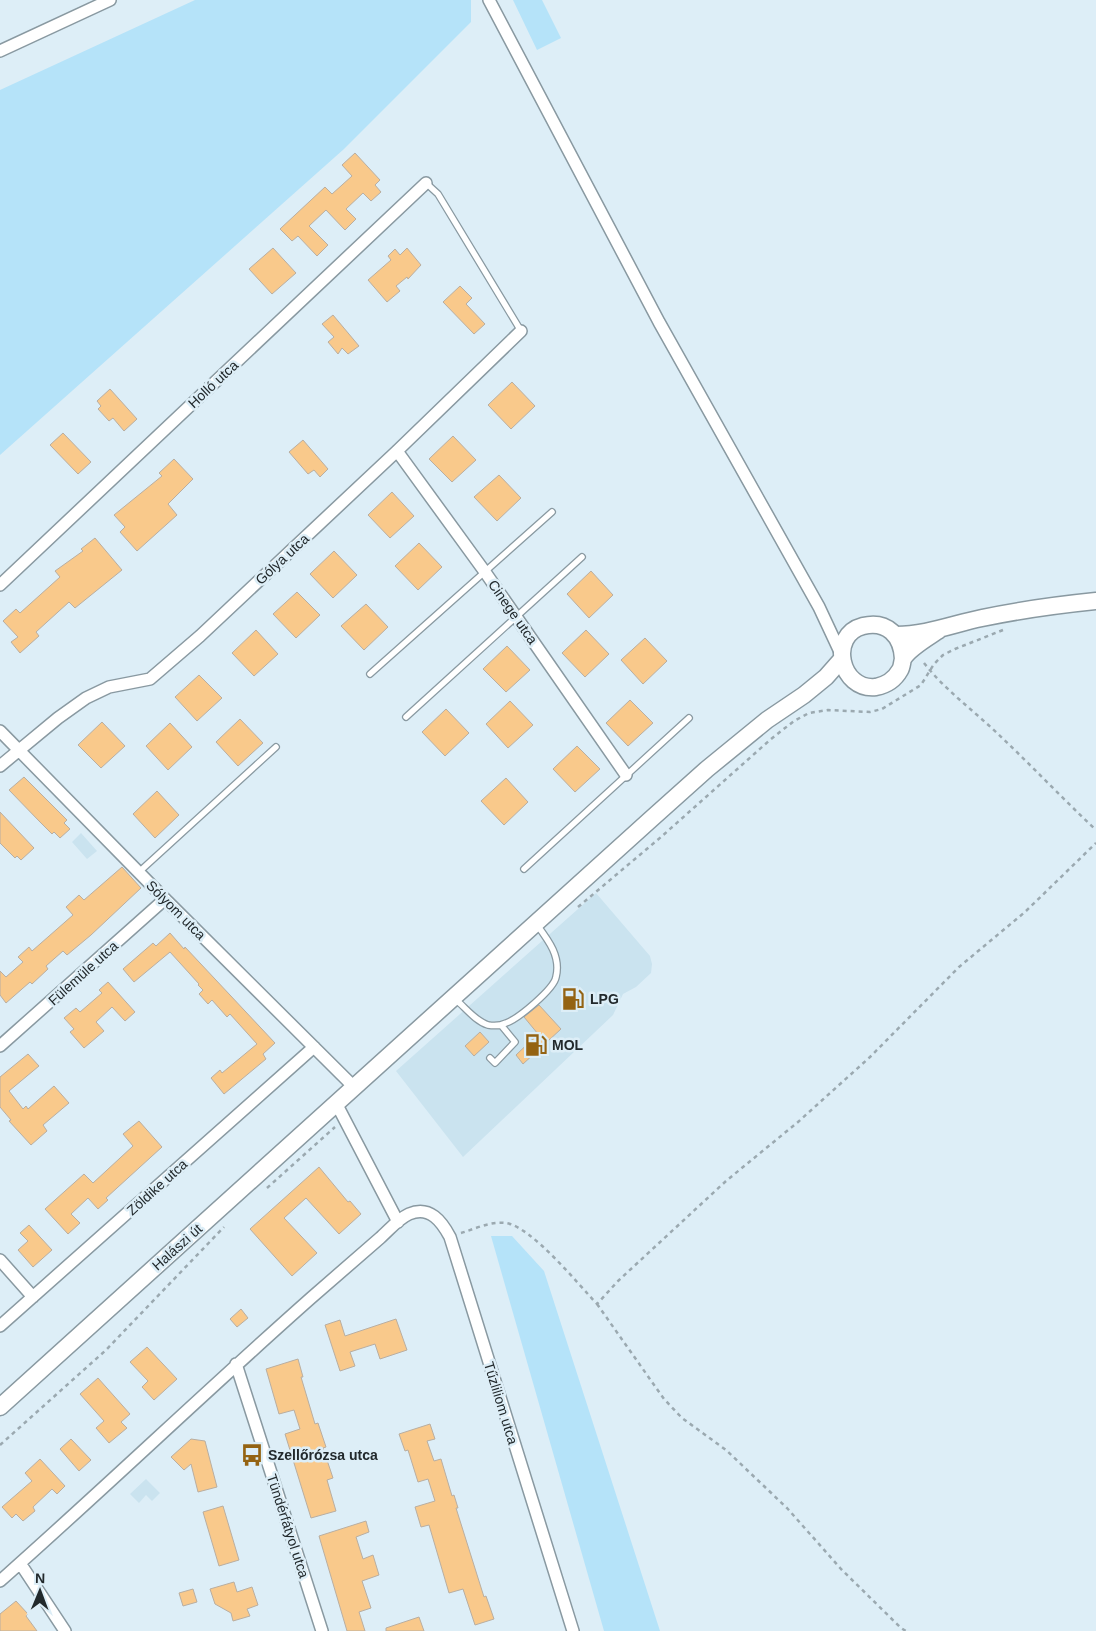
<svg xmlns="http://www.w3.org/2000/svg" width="1096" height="1631" viewBox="0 0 1096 1631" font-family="Arial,sans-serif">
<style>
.built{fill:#cae3ef}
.green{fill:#b5e3f9}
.building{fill:#f9c98b;stroke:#b9aea1}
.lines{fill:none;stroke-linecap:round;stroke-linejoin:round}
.service-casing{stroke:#8999a1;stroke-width:8}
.minor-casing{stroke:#8999a1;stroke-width:14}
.secondary-casing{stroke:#8999a1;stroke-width:19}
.path{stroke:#9ba9b0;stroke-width:2.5;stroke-dasharray:4 4;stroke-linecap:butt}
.service{stroke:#fff;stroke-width:5.5}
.minor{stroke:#fff;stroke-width:11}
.secondary{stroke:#fff;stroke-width:16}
.labels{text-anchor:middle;stroke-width:5;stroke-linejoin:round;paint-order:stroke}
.street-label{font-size:14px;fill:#22292c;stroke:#ddeef7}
.poi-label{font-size:14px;font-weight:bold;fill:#22292c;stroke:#ddeef7;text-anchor:start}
</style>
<rect width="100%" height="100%" fill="#ddeef7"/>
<path class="built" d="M81,833L97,851L87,859L72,842Z
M596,893L650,956L652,964L651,973L636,987L623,994L613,1015L463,1157L396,1071Z
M146,1479L160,1493L152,1501L146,1495L139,1503L130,1494Z"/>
<path class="green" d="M195,0H471V22L344,149L0,455V90Z
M513,0H542L561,38L537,50Z
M491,1236H512L544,1271L660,1631H604Z"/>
<path class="building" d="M355,153L380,180L375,185L381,192L371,201L363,193L346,209L356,219L345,230L326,210L309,226L328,245L317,256L298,236L292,241L280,229L325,187L332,194L352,176L342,165Z
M273,248L296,273L272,294L249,269Z
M407,248L421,265L408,279L407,277L396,286L400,291L387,302L368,280L391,260L388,256L395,249L400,255Z
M460,286L472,298L466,304L485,324L474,334L443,302Z
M333,315L359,346L348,354L342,348L338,354L328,342L334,337L322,324Z
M512,382L535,406L511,429L488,405Z
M110,389L137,419L124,431L113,418L109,421L98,409L101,406L97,401Z
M63,433L91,462L78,474L50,445Z
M453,436L476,460L452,482L429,459Z
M303,440L328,469L320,477L314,470L308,474L289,452Z
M174,459L193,479L168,504L177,515L137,551L120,532L125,527L114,515L162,476L159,473Z
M499,475L521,498L497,521L474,497Z
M392,492L414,516L390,538L368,515Z
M95,538L122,570L75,608L69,602L36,632L39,636L20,653L11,642L18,637L3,621L16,609L20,613L60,577L55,571L83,551L81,549Z
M419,543L442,567L418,590L395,566Z
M334,551L357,575L333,598L310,574Z
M591,571L613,595L589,618L567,594Z
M297,592L320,615L296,638L273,614Z
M366,604L388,627L364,650L341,626Z
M256,630L278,654L254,676L232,653Z
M586,630L609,654L585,677L562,653Z
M645,638L667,661L643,684L621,660Z
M507,646L530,670L506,692L483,669Z
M199,675L222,698L197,721L175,697Z
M630,700L653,723L628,746L606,723Z
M510,701L533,725L508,748L486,724Z
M446,709L469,733L445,756L422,732Z
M240,719L263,743L238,766L216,742Z
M102,722L125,746L101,768L78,745Z
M170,723L192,747L168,770L146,746Z
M577,746L600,769L575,792L553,769Z
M24,777L67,820L64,823L70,829L60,838L54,832L52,834L40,822L9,790Z
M506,778L528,802L504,825L481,801Z
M157,791L179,815L155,838L133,814Z
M0,812L34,848L21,860L17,856L15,858L0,843Z
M122,867L141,888L91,935L67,955L63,951L46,966L48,969L32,984L30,982L6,1003L0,995V971L6,977L23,962L18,957L29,947L32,951L73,915L66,907L79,895L84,900Z
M170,933L184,949L185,947L275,1043L263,1054L266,1059L224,1094L211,1078L220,1070L222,1073L257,1044L230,1014L227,1017L212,1000L208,1004L199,994L203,990L198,985L199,984L170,952L134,982L123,969L153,943L156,946Z
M108,982L135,1012L125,1021L112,1007L96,1022L104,1031L84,1048L70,1032L74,1029L64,1018L76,1008L80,1012L102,993L99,990Z
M539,1005L561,1029L523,1064L516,1055L538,1034L524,1017Z
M480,1032L489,1042L474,1056L465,1046Z
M28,1054L39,1066L9,1091L23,1109L26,1106L28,1109L54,1086L69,1103L43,1125L47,1131L31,1145L9,1121L11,1120L0,1107V1077Z
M139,1121L162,1147L106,1198L108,1200L98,1209L88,1198L71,1214L80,1223L68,1234L45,1209L84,1174L93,1183L133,1146L123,1134Z
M319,1167L348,1202L350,1201L361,1214L339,1234L306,1198L284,1218L317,1253L292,1276L250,1229Z
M29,1225L52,1250L33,1267L18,1250L28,1241L20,1233Z
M241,1309L248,1318L237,1327L230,1319Z
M396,1319L407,1350L380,1359L375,1344L350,1352L355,1366L340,1371L325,1325L340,1320L345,1336Z
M147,1347L177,1379L154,1400L142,1387L148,1381L130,1362Z
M298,1359L303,1377H301L315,1424L318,1423L326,1447L323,1448L333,1478L327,1480L336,1511L311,1518L285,1434L300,1429L294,1410L279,1414L266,1369Z
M98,1378L130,1414L121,1422L127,1428L109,1443L96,1428L104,1421L80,1394Z
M430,1424L435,1439L427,1441L434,1461L441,1459L452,1496L454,1495L458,1508H456L484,1597L486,1596L494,1619L475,1625L463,1589L449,1593L429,1525L421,1527L415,1507L435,1501L428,1479L418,1482L408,1450L405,1451L399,1434Z
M71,1439L91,1460L79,1471L60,1449Z
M191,1439L205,1441L217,1487L198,1492L191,1464L184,1470L171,1457Z
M40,1459L65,1486L57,1494L52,1489L33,1507L35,1511L23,1521L16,1514L12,1518L2,1507L32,1481L25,1473Z
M223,1506L239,1560L219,1566L203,1512Z
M366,1521L369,1532L356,1537L363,1559L373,1555L379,1575L362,1581L371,1608L359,1612L365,1631H347L319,1536Z
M234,1582L237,1592L252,1587L258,1605L247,1609L250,1616L233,1621L231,1613L215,1604L210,1589Z
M193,1589L197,1602L183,1606L179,1593Z
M16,1601L28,1614L26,1616L37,1631H0V1614Z
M419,1617L424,1631H386V1628Z"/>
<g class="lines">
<defs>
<path id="service" d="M426,183L438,194L521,331
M370,674L552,512
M406,717L582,557
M524,869L689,718
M139,872L276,747
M455,999C465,1007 475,1021 488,1025C494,1026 500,1026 506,1023C518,1019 554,989 556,977C561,957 549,941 537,925
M490,1058L495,1063L515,1042L501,1025"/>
<path id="minor" d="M489,0L659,322L819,607L841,654
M0,51L110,0
M397,451L485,572L626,775
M0,585L426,183
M0,731L165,899L354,1087
M0,766L58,718L86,698L109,687L150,679L200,636L397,451L521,331
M0,1046L165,899
M336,1103L398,1222
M0,1260L33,1297
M0,1326L314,1047
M236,1364L322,1631
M20,1563L65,1631
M0,1581C105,1488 206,1391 311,1298C334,1278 357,1258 380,1238C389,1230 398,1219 409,1214C430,1205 442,1222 450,1237L573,1631"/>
<path id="secondary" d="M896,635C926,635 953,624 982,618C1020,610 1057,605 1096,601
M903,659C902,636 887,620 863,626C828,635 840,691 876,687C886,685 895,679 900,670C902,667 902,662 903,659C909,648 929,637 939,630
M0,1407L650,820L707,769L767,720L804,695L826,677L841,660"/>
</defs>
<use href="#service" class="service-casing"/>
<use href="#minor" class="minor-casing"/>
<use href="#secondary" class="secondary-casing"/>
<path class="path" d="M924,663C945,690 973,710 998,734C1031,765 1063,799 1096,830
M578,907L661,837L771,739L794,721L809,713L828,710L870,712L882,709L921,685L934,664L943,655L955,649L1003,630
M267,1188L335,1127
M461,1233C475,1229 490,1221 506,1223C532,1227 578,1284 597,1304L618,1281L726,1181L798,1122L870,1057L959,967L1025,912L1096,843
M597,1304L664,1399L682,1418L726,1450L787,1508L841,1569L901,1628L906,1631
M0,1445L106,1350L224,1227"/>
<use href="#service" class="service"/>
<use href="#minor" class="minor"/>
<use href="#secondary" class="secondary"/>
</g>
<defs>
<symbol id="fuel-bare" viewBox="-9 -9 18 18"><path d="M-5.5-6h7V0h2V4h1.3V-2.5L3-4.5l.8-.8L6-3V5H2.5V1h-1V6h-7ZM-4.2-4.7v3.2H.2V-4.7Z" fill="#946313" stroke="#ddeef7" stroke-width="2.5" paint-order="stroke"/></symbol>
<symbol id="bus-bare" viewBox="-9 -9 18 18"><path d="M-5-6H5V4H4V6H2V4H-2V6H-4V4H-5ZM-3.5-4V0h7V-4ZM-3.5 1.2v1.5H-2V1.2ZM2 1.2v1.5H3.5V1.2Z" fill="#946313" stroke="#ddeef7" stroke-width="2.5" paint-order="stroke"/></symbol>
</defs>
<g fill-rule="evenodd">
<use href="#fuel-bare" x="557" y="983" width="32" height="32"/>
<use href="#fuel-bare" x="520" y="1029" width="32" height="32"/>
<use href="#bus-bare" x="236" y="1439" width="32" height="32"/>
</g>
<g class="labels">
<g class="street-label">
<text transform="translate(213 384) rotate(-43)" y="5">Holló utca</text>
<text transform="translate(282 559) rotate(-43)" y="5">Gólya utca</text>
<text transform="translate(513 612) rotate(55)" y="5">Cinege utca</text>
<text transform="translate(176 910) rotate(45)" y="5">Sólyom utca</text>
<text transform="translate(83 973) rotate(-42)" y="5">Fülemüle utca</text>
<text transform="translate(157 1187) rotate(-42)" y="5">Zöldike utca</text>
<text transform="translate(177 1247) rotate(-42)" y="5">Halászi út</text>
<text transform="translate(501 1403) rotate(73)" y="5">Tűzliliom utca</text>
<text transform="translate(288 1526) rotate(72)" y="5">Tündérfátyol utca</text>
</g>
<g class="poi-label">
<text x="590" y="1004">LPG</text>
<text x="552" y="1050">MOL</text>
<text x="268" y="1460">Szellőrózsa utca</text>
</g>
</g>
<g transform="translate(40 1591) rotate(1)" stroke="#ddeef7" stroke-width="4" paint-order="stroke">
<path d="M0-4L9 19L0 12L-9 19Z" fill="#22292c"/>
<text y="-8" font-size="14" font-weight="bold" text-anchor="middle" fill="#22292c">N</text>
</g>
</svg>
